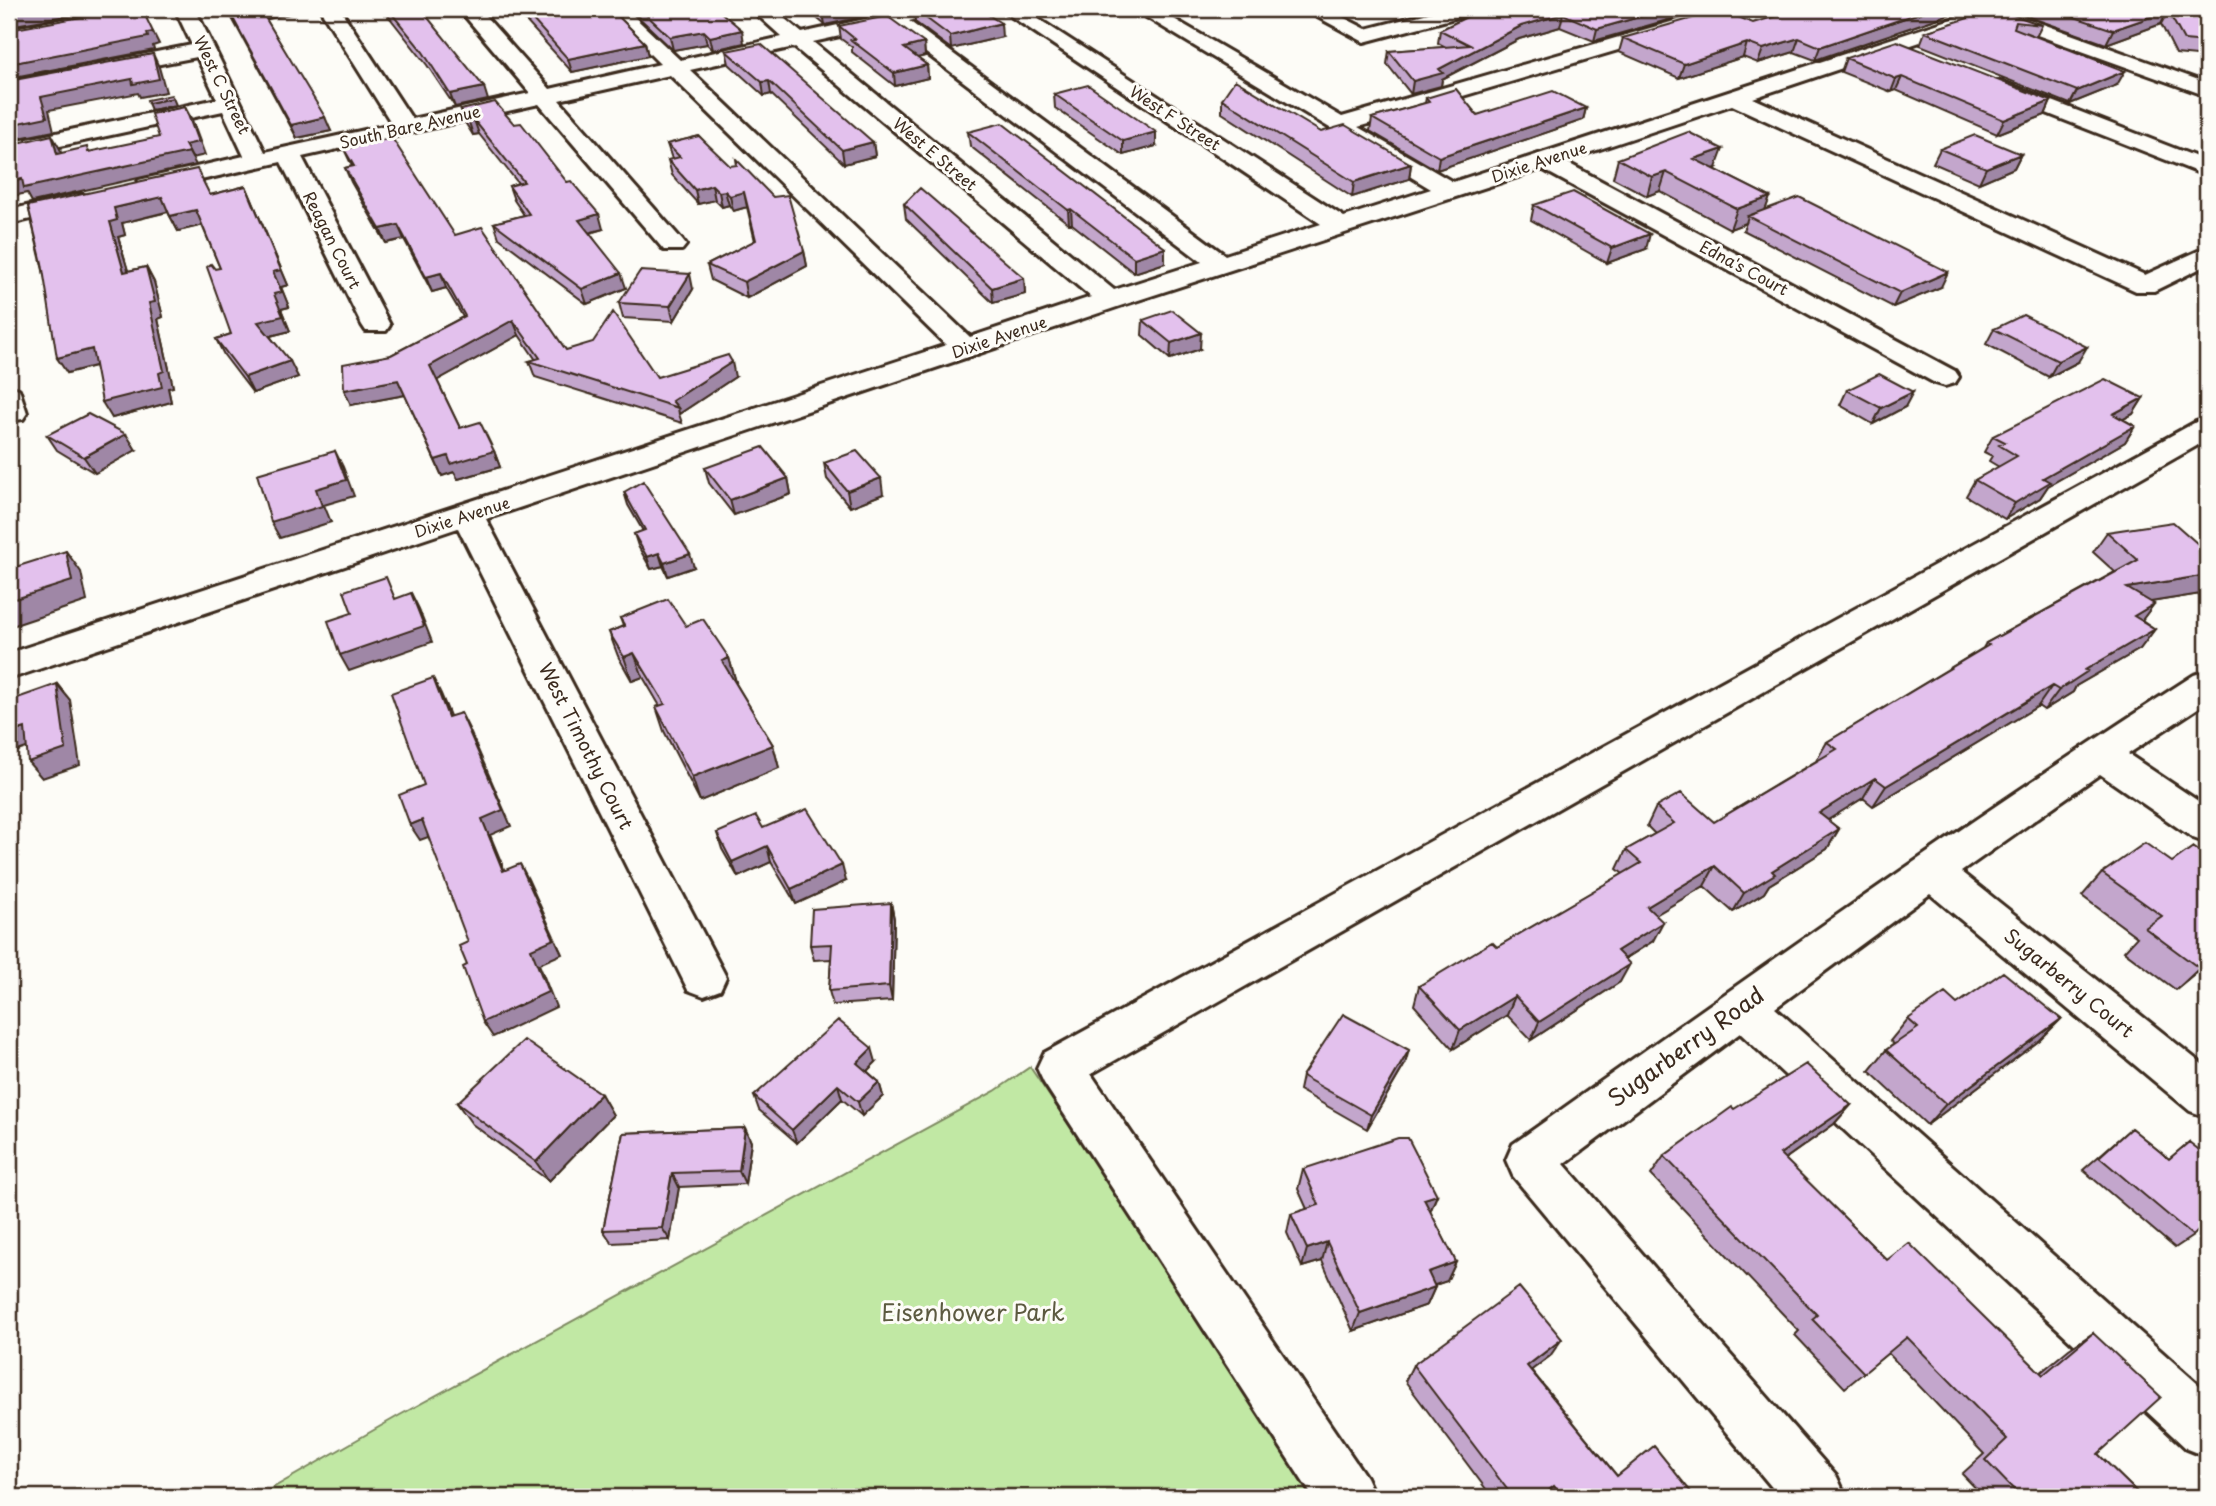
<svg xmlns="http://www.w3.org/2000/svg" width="2216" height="1506" viewBox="0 0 2216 1506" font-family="'Playpen Sans',sans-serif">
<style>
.green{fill:#c1e8a4;stroke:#7e8961;stroke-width:2}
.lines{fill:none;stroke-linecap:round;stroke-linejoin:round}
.minor-casing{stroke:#3b2a1e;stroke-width:6}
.minor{fill:#fdfcf7;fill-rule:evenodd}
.wall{fill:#c3a6cc;stroke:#3b2a1e;stroke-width:2}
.shaded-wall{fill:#9f87a6;stroke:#3b2a1e;stroke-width:2}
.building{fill:#e3c1ed;stroke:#3b2a1e;stroke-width:2}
.labels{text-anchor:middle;stroke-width:6;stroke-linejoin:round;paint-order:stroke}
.far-street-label{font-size:16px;fill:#3b2a1e;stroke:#fdfcf7}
.street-label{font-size:19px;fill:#3b2a1e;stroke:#fdfcf7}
.near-street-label{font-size:23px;fill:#3b2a1e;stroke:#fdfcf7}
.near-park-label{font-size:23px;fill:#5c5a40;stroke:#fdfcf7}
</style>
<rect width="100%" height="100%" fill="#fdfcf7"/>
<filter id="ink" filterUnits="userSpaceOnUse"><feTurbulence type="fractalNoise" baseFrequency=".0143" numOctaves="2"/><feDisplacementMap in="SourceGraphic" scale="14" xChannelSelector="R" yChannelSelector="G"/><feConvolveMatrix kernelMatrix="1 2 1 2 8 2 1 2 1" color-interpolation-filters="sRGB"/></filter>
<g filter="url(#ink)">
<path class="green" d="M1030,1067L1319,1497H257L400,1415L995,1091Z"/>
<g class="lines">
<defs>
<path id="minor" d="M119,9H160L150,15L9,41V29Z
M175,9H195L265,152L392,124L320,9H340L412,119L530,93L459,9H479L550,89L660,64L605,9H626L680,60L782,37L751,9H773L802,33L910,9H945L942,13L909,21L1225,255L1321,224L1000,9H1023L1344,217L1431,189L1133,9H1157L1342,117L1716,9H1746L1743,13L1358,127L1453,182L1973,12L1983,18L1980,22L1753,98L2145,275L2207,247V265L2154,291H2136L1732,105L1564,161L1955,371L1959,377L1955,383L1945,386L1935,383L1542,169L1120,306L486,519L726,977L720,990L704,996L688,990L458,528L9,679V653L946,345L670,75L559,100L682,240L686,245L682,250H664L539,104L302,157L390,325L386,331H366L362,325L281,162L148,192L139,190L136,185L139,180L244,156L223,111L9,157V143L217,99L197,57L9,93V81L192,45ZM889,25L1202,262L1114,290L813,42ZM794,47L1091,297L970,337L690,70Z
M1303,9H1327L1366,29L1444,9H1476L1473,13L1364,42Z
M1983,9H2001L2207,83V96L1984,16L1981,12Z
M2001,81L2207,161V176L1993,92L1990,87L1993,82Z
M79,194L88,196L91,201L88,206L9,224V210Z
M9,386L19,389L27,413L23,419L9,421Z
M2207,419V440L1091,1074L1366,1477L1375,1497H1313L1044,1083L1037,1068L1044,1053L2196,422Z
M2207,671V702L2128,754L2207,807V843L2193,838L2100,774L1961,872L2207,1068V1117L2190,1111L1930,894L1775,1008L2207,1392V1457L2187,1449L1740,1033L1564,1164L1837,1477L1846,1497H1780L1513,1176L1506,1160L1513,1144C1739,984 1962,824 2194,675Z"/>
</defs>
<use href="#minor" class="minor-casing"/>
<use href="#minor" class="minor"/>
</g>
<path class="wall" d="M227,9H305L306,10L266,19L331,131L297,138Z
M383,9H421L488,100L455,107L427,65Z
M515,9H611L645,43L648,56L572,72Z
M630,9H717L744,43L713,50L707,44L673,50Z
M806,9H899L825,25Z
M914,9L1002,37L951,49L915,22Z
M1483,9L1692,13L1594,41L1560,27L1519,39L1442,79L1441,86L1411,94L1387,64L1389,51L1446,47L1438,43L1440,30Z
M1801,9H1965L1815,60L1794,52L1758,63L1743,57L1679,78L1619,52L1623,38L1753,23Z
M1996,9L2042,25L2036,37L2117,85L2070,104L1920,45L1925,32Z
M2007,9H2207V57L2176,54L2161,24L2106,44Z
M839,26L924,43L925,56L917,58L927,65L928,78L895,86L852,52V47L841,39Z
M726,51L873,142L875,156L844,164L771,94L764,96L729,64Z
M1846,58L2051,101L2045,115L1997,134L1896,90L1891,92L1841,72Z
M1054,94L1156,146L1123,155L1055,108Z
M1426,98L1477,115L1586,108L1583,120L1437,170L1370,131L1372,118L1425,103Z
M1222,99L1321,132L1411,164L1409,179L1352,197L1222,113Z
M461,110L603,229L590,233L626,288L587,304L499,238L494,223L524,215L514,200L509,186L518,183L479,134L473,135L466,124Z
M968,132L1165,248V263L1134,273L1072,224H1069L970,146Z
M699,136L804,251L807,266L747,298L711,280L707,265L755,241L747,207L733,211L729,205L722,207L715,200L698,204L672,175L668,160L672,159L667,144Z
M344,149L455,235L566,350L657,377H735L679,414L682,423L535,377L529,361L536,360L519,335L437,380L460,428L494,451L500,467L458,479L454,472L442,476L405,395L351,405L391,355L463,317L446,288L432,292L404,239L386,243L351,182L345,168L352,166Z
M1940,149L2021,154L2014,168L1979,183L1933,163Z
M1618,159L1716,168L1714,169L1770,197L1765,210L1941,287L1893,307L1743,230L1746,223L1730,229L1660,191L1647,196L1613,178Z
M246,186L288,285L281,287L289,307L281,309L290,331L270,336L298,377L253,393L224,355L216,339L231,334L215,269L220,268L202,225L178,231L168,212L122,223L125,235L118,237L128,271L146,267L154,282L163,317L158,319L173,387L168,388L171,402L112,418L95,366L67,373L28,206L210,195Z
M904,204L1024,278L1025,294L993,303L906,219Z
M1534,205L1646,249L1607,263L1531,220Z
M693,289L674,321L623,318L619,303Z
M1143,320L1200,349L1170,359L1142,335Z
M1994,329L2078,362L2049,377L1986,344Z
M1847,390L1905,407L1873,424L1840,405Z
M2143,398L2133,414L2123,419L2135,426L2125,442L2048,486L2040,498L2005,519L1966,496L1975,480L1999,467L1989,461L1992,456L1984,452L1993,436Z
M47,435L136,450L95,473L57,450Z
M824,463L883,494L850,507L827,479Z
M705,468L788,478L791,494L734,515L709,483Z
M624,492L694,567L668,576L663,566L651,569L638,546L634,534L643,531L628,505Z
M2107,532L2207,552V593L2151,602L2154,604L2142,620L2155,629L2140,649L2076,686L2073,692L2044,710L2038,706L1873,806L1863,798L1827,820L1839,829L1827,849L1769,885L1764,893L1733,912L1704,886L1655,915L1653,941L1625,959L1620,982L1531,1040L1507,1015L1453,1049L1414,1005L1419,986L1497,947L1623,874L1617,869L1626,850L1655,834L1647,826L1656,807L1714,822L1816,761L1827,742L1983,648L1986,643L2115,572L2093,552Z
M620,618L686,626L729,658L736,682H735L773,745L779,768L700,801L664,731L656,707L660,706L643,677L632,681L618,656L609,632L623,626Z
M763,828L846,881L796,904L771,862L738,877L722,849L717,833Z
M2207,857V976L2200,970L2176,990L2124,951L2137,937L2082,896L2102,873Z
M891,903L894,919L892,1001L833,1005L829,991L831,959L814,960L810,945Z
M1908,1019H2061L2040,1040L1927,1125L1869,1071L1886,1050L1894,1044L1890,1041Z
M876,1062L867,1071L879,1082L883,1096L862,1116L842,1099L797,1143L759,1110L754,1096Z
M1405,1064L1367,1129L1299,1090L1302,1076Z
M601,1094L613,1115L549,1181L472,1124L457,1103Z
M1851,1105L1834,1124L1785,1159L1887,1260L2040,1373L2069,1349L2093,1333L2098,1454L2142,1497H1984L1962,1474L1984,1454L1888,1353L1845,1388L1795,1335L1799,1331L1651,1175L1664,1156L1734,1109Z
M745,1128L751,1142L745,1184L679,1187L670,1240L612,1243L603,1230L623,1133Z
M2131,1128L2169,1159L2189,1142L2193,1236L2175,1248L2083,1170Z
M1303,1169L1437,1195L1430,1212L1456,1262L1447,1281L1434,1285L1435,1287L1427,1305L1353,1331L1322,1261L1302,1267L1287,1233L1291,1214L1307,1209L1298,1189Z
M1550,1356L1531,1370L1617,1476L1695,1497H1492L1405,1381L1413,1365Z"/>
<path class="shaded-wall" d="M31,9H106L9,26V13Z
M259,9H305L306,10L264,20Z
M838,9H899L825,25L823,12Z
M1059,9H1071L1059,12Z
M1667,9H1694L1692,13L1594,41L1597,29Z
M1931,9H1965L1815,60L1820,47Z
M2168,11L2161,24L2106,44L2113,30Z
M1563,14L1560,27L1519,39L1442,79L1441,86L1411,94L1413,81L1439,69L1521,26Z
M1001,23L1002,37L951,49L950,36Z
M742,30L744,43L713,50L710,37Z
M704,31L707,44L673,50L670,37Z
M153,32L159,44L153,46L154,50L9,78V64Z
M1799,38L1794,52L1758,63L1763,49Z
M645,43L648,56L572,72L568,59Z
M924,43L925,56L905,61L904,48Z
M1747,43L1743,57L1679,78L1684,64Z
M153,54L159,67L166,92L140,97L138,93L49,110L54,131L9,140V125L41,97Z
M927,65L928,78L895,86L894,73Z
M2125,71L2117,85L2070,104L2077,91Z
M1902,77L1896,90L1891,92L1896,79Z
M769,81L771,94L764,96L762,82Z
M484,87L488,100L455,107L450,94Z
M173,98L176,105L151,110L148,103Z
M2051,101L2045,115L1997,134L2004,120Z
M185,107L192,120L205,155L192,158L185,145Z
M1586,108L1583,120L1437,170L1439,157Z
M325,117L331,131L297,138L291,125Z
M474,120L479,134L473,135L469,122Z
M1156,132V146L1123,155V141Z
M52,135L60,149L65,167L57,154Z
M873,142L875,156L844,164L842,150Z
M1723,149L1716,168L1688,178L1694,159Z
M189,152L196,165L32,202L27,193L9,197V182Z
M2021,154L2014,168L1979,183L1986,168Z
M1411,164L1409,179L1352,197L1354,182Z
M1666,172L1660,191L1647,196L1652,177Z
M712,185L715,200L698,204L695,190Z
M246,186L288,285L281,287L289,307L281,309L290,331L266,337L258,322L273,272Z
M725,191L729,205L722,207L719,192Z
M744,192L747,207L733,211L730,196Z
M162,197L170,211L122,223L125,235L118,237L133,287L124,272L110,222L114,208Z
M1770,197L1763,216H1748L1746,223L1730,229L1737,209Z
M1071,209L1072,224H1069L1068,210Z
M196,210L204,225L178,231L170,216Z
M599,214L603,229L584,234L579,220Z
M398,225L404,239L386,243L380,229Z
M1650,234L1646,249L1607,263L1612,248Z
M1165,248V263L1134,273V258Z
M804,251L807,266L747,298L744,282Z
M146,267L154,282L163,317L158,319L173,387L168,388L171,402L112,418L102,402L159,373L149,303Z
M1948,272L1941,287L1893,307L1900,293Z
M441,273L446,288L432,292L426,277Z
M621,273L626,288L587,304L582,289Z
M690,274L693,289L674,321L670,306Z
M1024,278L1025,294L993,303L992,288Z
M513,320L519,335L436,381L430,366Z
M1201,333L1200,349L1170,359L1171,343Z
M2087,347L2078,362L2049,377L2058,361Z
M92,349L102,364L67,373L57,358Z
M290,361L298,377L253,393L245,377Z
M732,362L735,377L679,414L678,408L672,401Z
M398,380L405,395L351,405L344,390Z
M1913,392L1905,407L1873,424L1881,408Z
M2143,398L2133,414L2103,430L2113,414Z
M2135,426L2125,442L2048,486L2040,498L2005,519L2015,503L2043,478Z
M126,434L136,450L95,473L84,457Z
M335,451L343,467L354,496L324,505L331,522L280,538L271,522L316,489Z
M494,451L500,467L458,479L454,472L442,476L435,460L448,456Z
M788,478L791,494L734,515L730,500Z
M881,478L883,494L850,507L847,491Z
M66,551L81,572L87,601L9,627V601Z
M659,553L663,566L651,569L647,557Z
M690,554L694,567L668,576L664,563Z
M2207,575V593L2113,608L2127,588Z
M411,593L419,609L432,642L349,671L340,655Z
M2154,604L2139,624L2134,616Z
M2155,629L2140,649L2076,686L2073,692L2044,710L2059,690L2085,670Z
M634,653L643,677L632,681L624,657Z
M729,658L736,682L729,685L722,661Z
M433,678L441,694L457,733L448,717Z
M57,684L70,700L80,765L42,778L28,762Z
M2052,686L2038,706L1873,806L1886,786Z
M461,713L469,729L511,826L490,835L511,886L503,871L482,819Z
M25,728L38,744L9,754V733Z
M773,745L779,768L700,801L692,777Z
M1875,778L1863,798L1807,833L1819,813Z
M422,820L431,836L420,840L410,825Z
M1839,829L1827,849L1769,885L1764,893L1733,912L1744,893L1772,871Z
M767,846L771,862L738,877L732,862Z
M520,864L528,879L562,954L539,964L556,1007L493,1037L483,1022L531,949Z
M842,865L846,881L796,904L791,889Z
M1715,866L1704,886L1637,926L1647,907Z
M891,903L894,919L892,1001L889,986Z
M1663,922L1653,941L1607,970L1617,951Z
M2207,961V964L2200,970L2176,990Z
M1630,964L1620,982L1531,1040L1539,1022Z
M1515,996L1507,1015L1453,1049L1460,1030Z
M2061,1019L2040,1040L1927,1125L1946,1104Z
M872,1048L876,1062L860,1078L857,1063Z
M1409,1050L1405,1064L1367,1129L1371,1115Z
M879,1082L883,1096L862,1116L858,1102Z
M838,1085L842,1099L797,1143L792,1130Z
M601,1094L613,1115L549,1181L536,1162Z
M1851,1105L1834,1124L1765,1173L1780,1154Z
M745,1128L751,1142L745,1184L739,1171Z
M672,1173L679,1187L670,1240L662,1228Z
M1437,1195L1429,1214L1424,1199Z
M1327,1242L1322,1261L1302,1267L1307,1249Z
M1456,1262L1447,1281L1420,1290L1428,1272Z
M1435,1287L1427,1305L1353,1331L1360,1313Z
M1562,1339L1550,1356L1516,1382L1527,1366Z"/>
<path class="building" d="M9,9H31L9,13Z
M125,9H142L153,32L147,33L148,37L9,64V30Z
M228,9H260L325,117L291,125Z
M388,9H421L484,87L450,94L423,52Z
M523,9H611L645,43L568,59Z
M640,9H717L742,30L710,37L704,31L670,37Z
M819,9H838L823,12Z
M914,9H979L1001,23L950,36Z
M1483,9H1667L1597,29L1563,14L1521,26L1439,69L1443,73L1413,81L1389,51L1470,45L1440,30Z
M1801,9H1931L1820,47L1799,38L1763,49L1747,43L1684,64L1623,38L1721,10L1753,23Z
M1996,9L2042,25L2016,22L2014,28L2125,71L2077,91L1925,32Z
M2051,9H2207V42L2184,40L2168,11L2113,30Z
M887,16L924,43L904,48L927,65L894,73L851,40L855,39L839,26Z
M1897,41L2051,101L2004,120L1902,77L1896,79L1846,58Z
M761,44L873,142L842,150L769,81L762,82L726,51Z
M153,54L159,79L133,84L132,79L41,97L47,117L9,125V81Z
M1235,80L1321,132L1345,125L1411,164L1354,182L1222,99Z
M1088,85L1156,132L1123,141L1054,94Z
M1456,89L1477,115L1553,91L1586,108L1439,157L1372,118L1429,102L1426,98Z
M171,95L173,98L148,103L147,100Z
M495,102L514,124L521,123L567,182L571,181L599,214L579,220L621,273L582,289L494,223L529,214L509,186L524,182L474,120L469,122L461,110Z
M185,107L198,142L185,145L189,152L24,188L22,179L9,182V145L52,135L57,154L87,147L88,152L159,137L151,114Z
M1002,123L1165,248L1134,258L1071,209L1068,210L968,132Z
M1688,132L1723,149L1694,159L1770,197L1737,209L1666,172L1652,177L1618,159Z
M1975,135L2021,154L1986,168L1940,149Z
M699,136L730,166L737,165L736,159L773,197L788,195L804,251L744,282L707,265L756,240L744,192L730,196L725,191L719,192L712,185L695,190L668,160L680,157L667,144Z
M392,138L455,235L482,227L566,350L593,342L613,312L657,377L728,355L732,362L672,401L678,408L529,361L540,358L513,320L430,366L460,428L480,422L494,451L451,464L448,456L435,460L398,380L344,390L343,364L391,355L465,316L441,273L426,277L398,225L380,229L345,168L354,166L344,149Z
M197,169L210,195L246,186L281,270L273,272L282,292L274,294L283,316L258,322L290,361L245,377L216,339L231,334L207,267L211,264L215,269L220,268L196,210L170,216L162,197L114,208L117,220L110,222L124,272L146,267L155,302L149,303L164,371L159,373L162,387L102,402L92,349L57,358L42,263L28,206Z
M920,188L1024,278L992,288L904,204Z
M1573,192L1650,234L1612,248L1534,205Z
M1799,197L1948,272L1900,293L1748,216Z
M640,271L690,274L670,306L619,303Z
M1172,310L1201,333L1171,343L1143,320Z
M2023,315L2087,347L2058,361L1994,329Z
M1879,374L1913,392L1881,408L1847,390Z
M2105,379L2143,398L2113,414L2135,426L2043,478L2050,482L2015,503L1975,480L2017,456L1999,445L2005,442L1993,436Z
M88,414L126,434L84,457L47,435Z
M763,447L788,478L730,500L705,468Z
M335,451L346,480L316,489L322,506L271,522L257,474Z
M857,451L881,478L847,491L824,463Z
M643,481L690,554L664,563L659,553L647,557L634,534L645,530L624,492Z
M2173,522L2207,552V575L2127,588L2154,604L2134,616L2155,629L2085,670L2088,671L2059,690L2052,686L1886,786L1875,778L1819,813L1839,829L1772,871L1775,874L1744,893L1715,866L1647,907L1663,922L1617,951L1630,964L1539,1022L1515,996L1460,1030L1419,986L1492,942L1497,947L1641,863L1626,850L1674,823L1656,807L1681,793L1714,822L1837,749L1827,742L1989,645L1986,643L2138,560L2107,532Z
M66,551L72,581L9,601V569Z
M386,577L395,599L411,593L424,626L340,655L328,621L352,613L344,591Z
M668,599L686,626L703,619L729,658L722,661L773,745L692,777L656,707L665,704L634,653L624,657L609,632L625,626L620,618Z
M433,678L448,717L461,713L503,810L482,819L503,871L520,864L554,939L531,949L548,992L483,1022L463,967L467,965L459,946L468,942L422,820L410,825L399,795L424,785L391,693Z
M57,684L66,749L28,762L25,728L9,733V701Z
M807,809L842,865L791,889L767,846L732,862L717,833L756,816L763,828Z
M2145,843L2172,862L2193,847L2207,857V961L2199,968L2145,928L2162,916L2102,873Z
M891,903L889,986L829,991L832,944L810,945L812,909Z
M2003,972L2061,1019L1946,1104L1886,1050L1918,1028L1908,1019L1945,993L1957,1004Z
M1343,1014L1409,1050L1371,1115L1302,1076Z
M838,1020L872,1048L857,1063L879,1082L858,1102L838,1085L792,1130L754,1096Z
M524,1040L601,1094L536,1162L457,1103Z
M1806,1064L1851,1105L1780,1154L1887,1260L1909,1243L2043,1375L2093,1333L2161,1397L2098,1454L2142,1497H2021L1985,1460L2007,1439L1907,1337L1864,1373L1812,1319L1817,1315L1664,1156L1732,1107L1734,1109Z
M745,1128L739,1171L672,1173L662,1228L603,1230L623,1133Z
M2131,1128L2169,1159L2189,1142L2207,1156V1222L2193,1236L2099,1157Z
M1398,1138H1408L1437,1195L1424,1199L1456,1262L1428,1272L1435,1287L1360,1313L1327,1242L1307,1249L1291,1214L1319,1205L1303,1169Z
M1519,1287L1562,1339L1527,1366L1617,1476L1654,1446L1695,1497H1563L1554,1486L1541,1497H1513L1413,1365Z"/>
</g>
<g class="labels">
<g class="far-street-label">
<text transform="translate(222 85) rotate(64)" y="6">West C Street</text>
<text transform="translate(1175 118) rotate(33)" y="6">West F Street</text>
<text transform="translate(410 127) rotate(-13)" y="6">South Bare Avenue</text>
<text transform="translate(935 154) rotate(40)" y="6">West E Street</text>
<text transform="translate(1539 162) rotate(-18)" y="6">Dixie Avenue</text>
<text transform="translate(332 240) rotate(63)" y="6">Reagan Court</text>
<text transform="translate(1744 268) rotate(28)" y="6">Edna's Court</text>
<text transform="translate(999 337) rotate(-19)" y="6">Dixie Avenue</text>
<text transform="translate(462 517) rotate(-18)" y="6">Dixie Avenue</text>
</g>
<g class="street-label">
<text transform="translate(586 746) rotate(63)" y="7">West Timothy Court</text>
<text transform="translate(2069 983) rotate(39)" y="7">Sugarberry Court</text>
</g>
<g class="near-street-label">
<text transform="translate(1686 1047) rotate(-36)" y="8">Sugarberry Road</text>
</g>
<g class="near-park-label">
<text x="973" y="1321">Eisenhower Park</text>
</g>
</g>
<rect width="2216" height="1506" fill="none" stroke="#fdfcf7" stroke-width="35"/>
<rect x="18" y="18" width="2181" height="1471" fill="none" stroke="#3b2a1e" stroke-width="2.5" filter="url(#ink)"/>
</svg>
